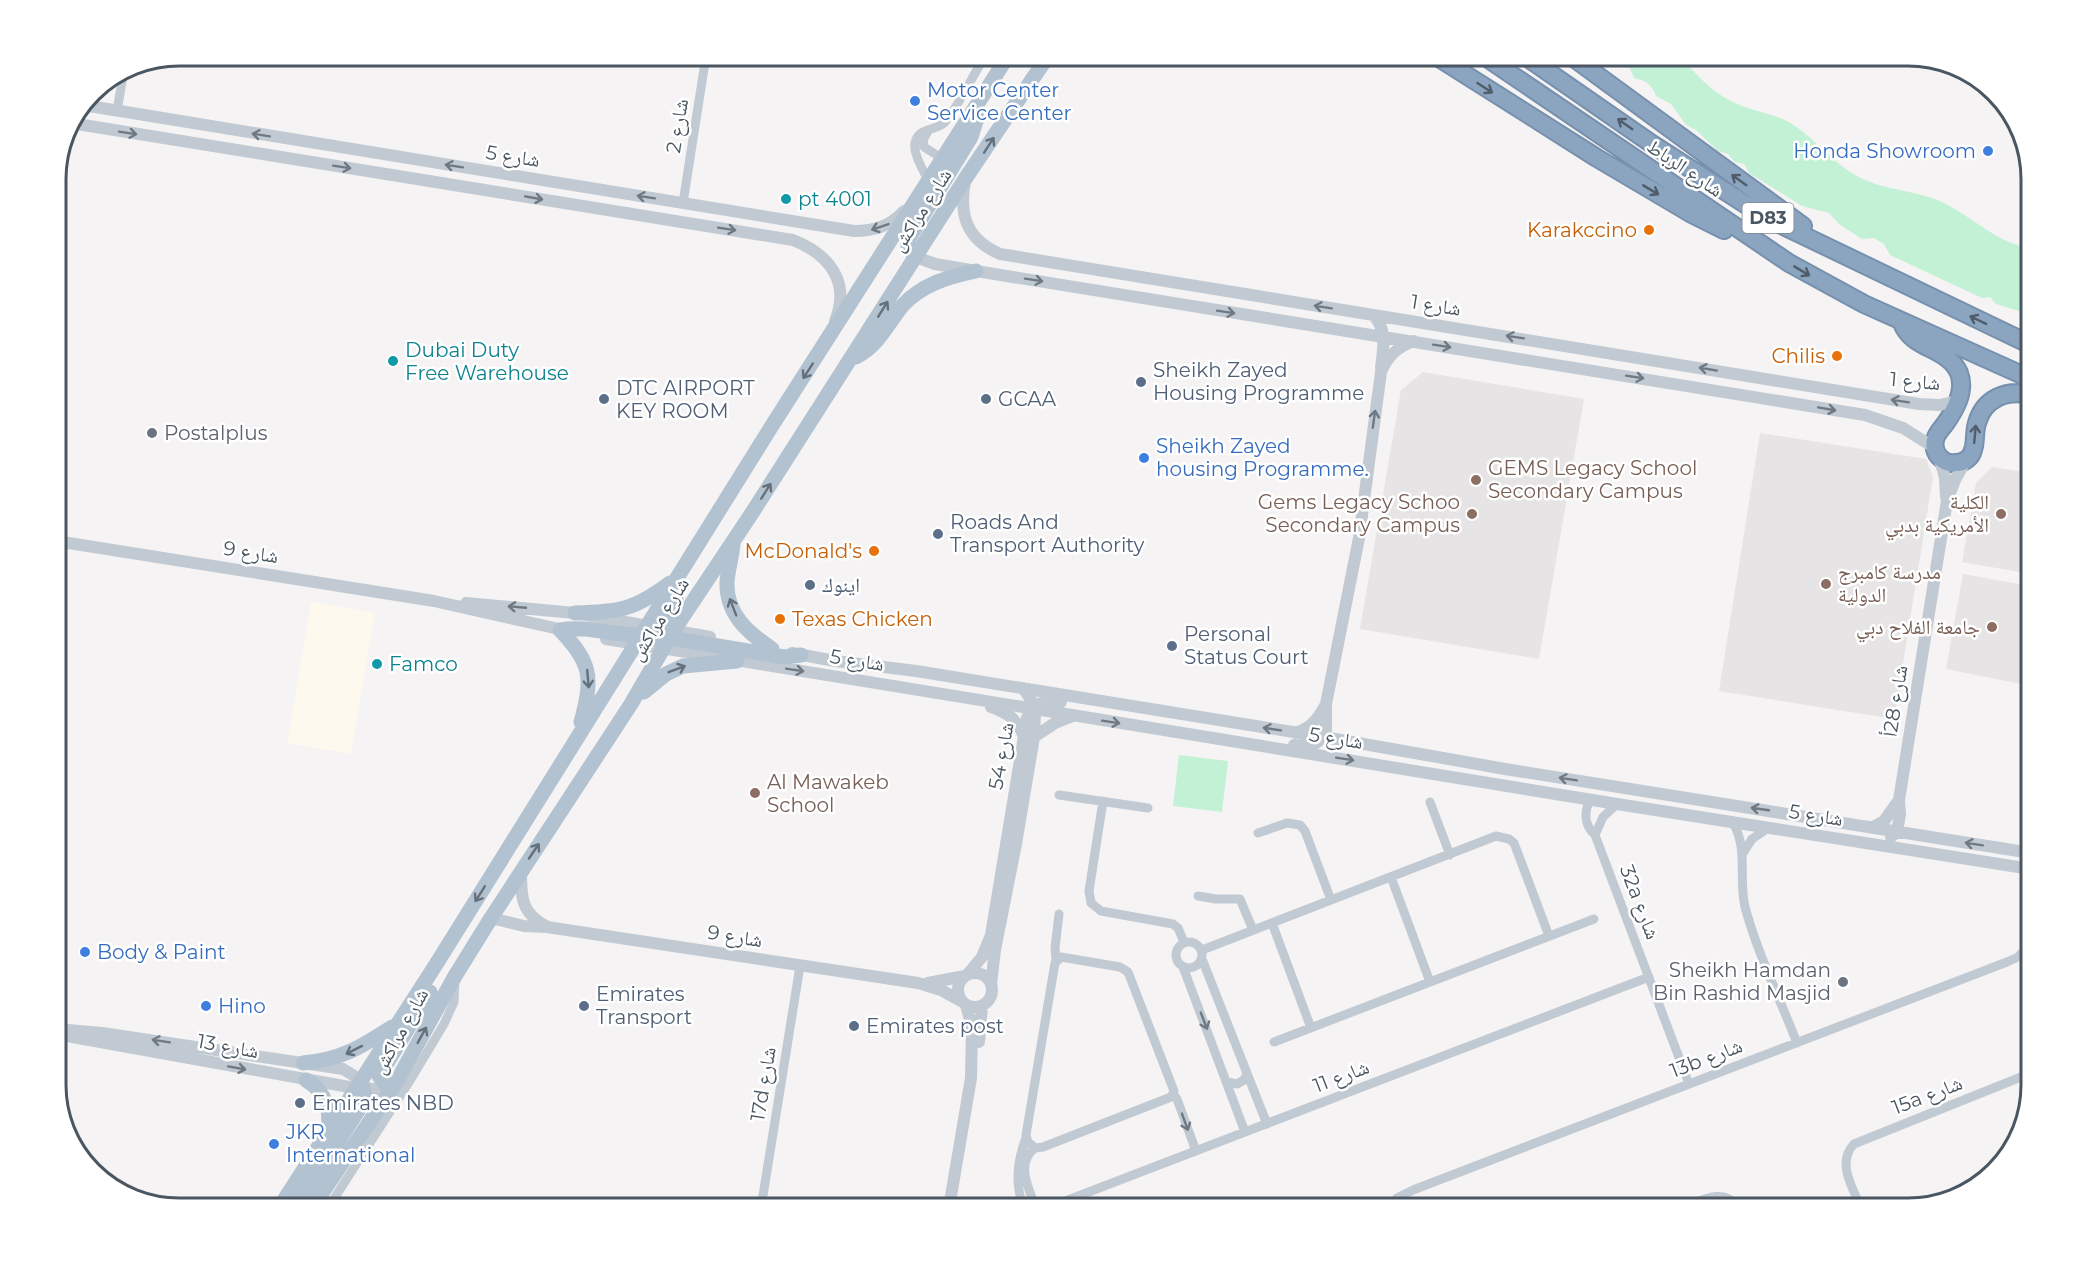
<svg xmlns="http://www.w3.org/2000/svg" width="2087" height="1264" viewBox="0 0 2087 1264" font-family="Montserrat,'Noto Naskh Arabic',sans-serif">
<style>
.commercial{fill:#fdf9ef}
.education{fill:#e6e4e5}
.green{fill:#c3f1d5}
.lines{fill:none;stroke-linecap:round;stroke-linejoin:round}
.motorway-casing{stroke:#7690ad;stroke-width:20}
.minor{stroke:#c1cad2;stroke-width:9}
.tertiary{stroke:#c1cad2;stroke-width:12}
.primary{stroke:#b3c2d1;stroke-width:15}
.motorway{stroke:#8ba5c1;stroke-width:16}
.oneway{stroke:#505e6b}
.oneway2{stroke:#6e7983}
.oneway3{stroke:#64717d}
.shop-dot{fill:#3f7fe0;stroke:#fff;stroke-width:2}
.culture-dot{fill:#0f9aa8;stroke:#fff;stroke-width:2}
.food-dot{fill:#e8710a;stroke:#fff;stroke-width:2}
.service-dot{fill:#5c6f8a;stroke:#fff;stroke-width:2}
.worship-dot{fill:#6b7280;stroke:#fff;stroke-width:2}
.education-dot{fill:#8d6e63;stroke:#fff;stroke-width:2}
.labels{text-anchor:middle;stroke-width:5;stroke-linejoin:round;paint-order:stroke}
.shield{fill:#fff;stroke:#808990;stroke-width:1.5}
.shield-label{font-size:18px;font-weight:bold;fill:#4a5661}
.shop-label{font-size:20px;fill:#366cbe;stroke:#fff;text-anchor:start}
.street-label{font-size:20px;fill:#4a5661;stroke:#fff}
.culture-label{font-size:20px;fill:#0d838f;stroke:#fff;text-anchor:start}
.food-label{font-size:20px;fill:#c56008;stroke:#fff;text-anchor:end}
.service-label{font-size:20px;fill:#4e5e75;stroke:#fff;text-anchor:start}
.worship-label{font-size:20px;fill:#5b616d;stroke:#fff;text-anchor:start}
.education-label{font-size:20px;fill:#785e54;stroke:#fff;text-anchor:start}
.rim{fill:none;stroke:#4a5661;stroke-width:3}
</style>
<rect width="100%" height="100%" fill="#f5f3f3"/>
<path class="commercial" d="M311,602L375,613L351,754L287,743Z"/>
<path class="education" d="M1423,372L1584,399L1539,659L1360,629L1401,390Z
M1760,433L1926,459L1933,477L1894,719L1719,691Z
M1992,467L2031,473V574L1962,562L1976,483Z
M1963,574L2031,586V686L1946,669Z"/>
<path class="green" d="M1612,56H1680C1700,79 1717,98 1748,108C1763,113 1781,116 1795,126C1817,141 1835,165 1859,177C1885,191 1916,190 1942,202C1973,217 1996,243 2031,248V320L2019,311L1996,304L1990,297L1982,298L1890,255L1884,244L1874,238L1862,239L1839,224L1829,213L1802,206L1749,173L1744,164L1735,162L1728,154L1718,151L1696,130L1686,125L1671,104L1656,96C1652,84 1646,81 1634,78C1627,58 1624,66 1612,56Z
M1179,755L1228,761L1222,812L1173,806Z"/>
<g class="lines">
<defs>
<path id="motorway" d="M1436,56L1597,158L1690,213L1724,230
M1484,56L1789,263L1864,304L2031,379
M1525,56L1652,144L1767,218L2031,345
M1571,56L1803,226
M1902,323C1912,350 1948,347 1959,373C1966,391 1955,410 1945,424C1941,429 1936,434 1935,440C1932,453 1943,465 1956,463C1964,463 1971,458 1973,450C1976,442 1974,432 1977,423C1984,398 2007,389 2031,395"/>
</defs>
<use href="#motorway" class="motorway-casing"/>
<path class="minor" d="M117,111L124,70
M928,131L923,140L924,147L943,159
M929,182C924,171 913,155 915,143C918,128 934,131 944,123C954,114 976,70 985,56
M683,203L706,56
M1059,795L1148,808
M1590,800C1584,812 1584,825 1595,835L1689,1084
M1103,801L1089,891L1091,903L1101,911L1173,924L1178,928L1184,942
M1430,802L1450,855
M1732,821C1749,848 1738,878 1745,907C1757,952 1780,999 1797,1043
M1258,833L1287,823L1300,825L1305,831L1331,900
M1595,835L1603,817L1617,804
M1743,853L1752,839L1768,828
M1391,877L1430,982
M1198,896L1216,899H1240L1253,930
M1272,923L1311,1028
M1176 955a13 13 0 1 1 26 0a13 13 0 1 1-26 0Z
M1202,950L1496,836L1509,839L1514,843L1549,936
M1061,957L1120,967L1128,972L1174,1091L1171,1097L1043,1147L1035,1148L1028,1142L1026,1135L1055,963Z
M1202,959L1267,1124
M1056,960L1055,948L1059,914
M1183,967L1245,1132
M1274,1042L1594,919
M1226,1081L1237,1084L1244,1080L1247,1073
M1173,1094L1177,1099L1196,1151
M1035,1148C1015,1163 1029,1190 1036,1208
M328,1208L411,1079L444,1024L454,1002L455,980
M761,1208L800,966
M1024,1208C1015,1186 1017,1161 1026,1138
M1047,1208L1649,977
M1389,1208L1397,1198L1413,1190L2007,962L2018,957L2031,944
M1682,1208C1700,1201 1725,1186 1738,1208
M1861,1208C1853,1188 1836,1163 1854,1144L2031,1073"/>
<path class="tertiary" d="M83,105L854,231C875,231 890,226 904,211
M71,123L793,240C829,254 851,282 835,321
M965,181C959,215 966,239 1000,254L1919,404L1939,405L1958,401
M916,257L935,264L976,271L1865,415L1903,428L1935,448
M1373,315C1388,330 1383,348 1381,368
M1939,456L1945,478L1946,497
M56,541L434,601L568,631
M466,603L575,613L710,637
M606,639L1617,804L2031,869
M792,653L835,661L916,671L1324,737L1505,769L2031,853
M991,707C1007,713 1018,719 1024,737
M1296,733C1312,727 1318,719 1326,704
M1034,737L1055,723L1073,716
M1294,745L1307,746L1316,743L1324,737L1326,732V704L1359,538L1381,372C1388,355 1398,347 1414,341
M1872,828L1884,821L1899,800L1947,501L1955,480L1966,460
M1891,837L1897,832L1900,814L1899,801
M521,871C521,897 521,913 546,926
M491,918L524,926L547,927L918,983L941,990L961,1001
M958 990a17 17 0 1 1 34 0a17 17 0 1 1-34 0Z
M967,975L982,957L991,935L1027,718C1034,702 1044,700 1061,702
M928,983L965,976
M991,984L995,950L1016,844L1034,737L1035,713L1031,700L1023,688
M56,1029L102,1033L343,1069L361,1080
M56,1034L355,1088L378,1089L393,1087
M979,1042L982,1006
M949,1208L971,1078L972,1027L966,1005"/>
<path class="primary" d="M916,257L908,247V240L971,137L979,112
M856,357C878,346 887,325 902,306C922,284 948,277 976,271
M733,544C732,557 728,569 727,582C726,614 747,632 772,649
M575,613C619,612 634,610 670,583
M560,630C592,663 593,678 581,722
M560,630C589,625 617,637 647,635
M635,644L652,639L670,638L784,657L801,655
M663,646C656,628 666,614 676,599
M644,692L666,674L683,666L737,661
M303,1063C341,1060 361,1047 392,1027
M306,1080C326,1092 331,1109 328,1131
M397,1081L386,1085L379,1076L430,992
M279,1208L435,966L773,424L1008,56
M296,1208L361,1106L365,1095L361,1080
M312,1208L397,1081L455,976L491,918L631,704L674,630L752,513L965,179L1048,56"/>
<use href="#motorway" class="motorway"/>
</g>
<defs><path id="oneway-shaft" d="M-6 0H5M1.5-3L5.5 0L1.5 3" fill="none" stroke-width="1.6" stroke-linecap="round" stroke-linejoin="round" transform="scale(1.5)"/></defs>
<g class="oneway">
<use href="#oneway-shaft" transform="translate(1485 88) rotate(33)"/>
<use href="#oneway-shaft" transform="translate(1625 124) rotate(-145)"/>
<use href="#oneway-shaft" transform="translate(1739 180) rotate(-144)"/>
<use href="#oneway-shaft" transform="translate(1651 190) rotate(31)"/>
<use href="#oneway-shaft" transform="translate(1802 271) rotate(31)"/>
<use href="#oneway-shaft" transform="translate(1978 320) rotate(-154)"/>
<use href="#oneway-shaft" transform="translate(1975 434) rotate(-85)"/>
</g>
<g class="oneway2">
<use href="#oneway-shaft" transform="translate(128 133) rotate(9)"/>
<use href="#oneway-shaft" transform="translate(261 135) rotate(-171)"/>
<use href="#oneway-shaft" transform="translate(454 166) rotate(-171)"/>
<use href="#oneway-shaft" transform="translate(342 167) rotate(9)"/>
<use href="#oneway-shaft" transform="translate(646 197) rotate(-171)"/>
<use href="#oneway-shaft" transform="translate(534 198) rotate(10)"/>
<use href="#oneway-shaft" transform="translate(880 227) rotate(161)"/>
<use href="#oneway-shaft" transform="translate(727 229) rotate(9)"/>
<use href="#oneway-shaft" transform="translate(1034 280) rotate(9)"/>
<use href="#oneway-shaft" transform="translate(1323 307) rotate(-171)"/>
<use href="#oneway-shaft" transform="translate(1226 312) rotate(9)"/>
<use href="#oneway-shaft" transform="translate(1515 337) rotate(-171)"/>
<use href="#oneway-shaft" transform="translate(1442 346) rotate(9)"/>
<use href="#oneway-shaft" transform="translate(1708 369) rotate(-170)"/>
<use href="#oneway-shaft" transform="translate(1635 377) rotate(9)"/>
<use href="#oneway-shaft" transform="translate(1900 401) rotate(-171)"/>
<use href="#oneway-shaft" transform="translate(1827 409) rotate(10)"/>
<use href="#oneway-shaft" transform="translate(1374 419) rotate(-82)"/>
<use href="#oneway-shaft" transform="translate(517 607) rotate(-175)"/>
<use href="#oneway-shaft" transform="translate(795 670) rotate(9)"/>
<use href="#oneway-shaft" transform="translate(1111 722) rotate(9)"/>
<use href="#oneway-shaft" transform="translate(1272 729) rotate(-171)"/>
<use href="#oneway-shaft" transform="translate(1345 759) rotate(9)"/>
<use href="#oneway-shaft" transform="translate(1568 779) rotate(-171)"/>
<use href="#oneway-shaft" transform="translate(1760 809) rotate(-172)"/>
<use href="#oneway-shaft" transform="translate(1974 844) rotate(-171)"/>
<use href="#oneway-shaft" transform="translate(1204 1021) rotate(69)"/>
<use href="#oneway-shaft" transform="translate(161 1041) rotate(-171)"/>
<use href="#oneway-shaft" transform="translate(237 1068) rotate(10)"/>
<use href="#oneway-shaft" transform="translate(1185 1122) rotate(70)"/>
</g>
<g class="oneway3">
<use href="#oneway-shaft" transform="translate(989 145) rotate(-57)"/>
<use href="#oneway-shaft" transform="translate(883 309) rotate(-58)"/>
<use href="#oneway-shaft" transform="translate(808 371) rotate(123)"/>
<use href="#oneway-shaft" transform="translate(766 491) rotate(-58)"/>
<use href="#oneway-shaft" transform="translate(733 607) rotate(-111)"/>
<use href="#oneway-shaft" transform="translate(677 669) rotate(-21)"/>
<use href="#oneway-shaft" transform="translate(588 679) rotate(85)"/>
<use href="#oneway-shaft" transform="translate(534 851) rotate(-56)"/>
<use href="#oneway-shaft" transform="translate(480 894) rotate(122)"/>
<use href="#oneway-shaft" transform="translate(422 1035) rotate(-61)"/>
<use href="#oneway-shaft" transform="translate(354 1050) rotate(153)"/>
</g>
<g class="shop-dot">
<circle cx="915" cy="101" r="6"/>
<circle cx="1988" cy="151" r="6"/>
<circle cx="1144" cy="458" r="6"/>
<circle cx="85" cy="952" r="6"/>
<circle cx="206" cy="1006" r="6"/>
<circle cx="274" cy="1144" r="6"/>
</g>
<g class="culture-dot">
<circle cx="786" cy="199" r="6"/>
<circle cx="393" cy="361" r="6"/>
<circle cx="377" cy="664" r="6"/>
</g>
<g class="food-dot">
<circle cx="1649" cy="230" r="6"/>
<circle cx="1837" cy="356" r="6"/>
<circle cx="874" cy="551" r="6"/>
<circle cx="780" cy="619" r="6"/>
</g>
<g class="service-dot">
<circle cx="1141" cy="382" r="6"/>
<circle cx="604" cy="399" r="6"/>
<circle cx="986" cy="399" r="6"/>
<circle cx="938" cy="534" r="6"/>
<circle cx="810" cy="585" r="6"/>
<circle cx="1172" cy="646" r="6"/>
<circle cx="584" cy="1006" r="6"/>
<circle cx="854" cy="1026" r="6"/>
<circle cx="300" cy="1103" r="6"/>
</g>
<g class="worship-dot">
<circle cx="152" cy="433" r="6"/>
<circle cx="1843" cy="982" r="6"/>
</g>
<g class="education-dot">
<circle cx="1476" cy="480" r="6"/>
<circle cx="1472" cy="514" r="6"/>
<circle cx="2001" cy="514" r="6"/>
<circle cx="1826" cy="584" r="6"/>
<circle cx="1992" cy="627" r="6"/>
<circle cx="755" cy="793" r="6"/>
</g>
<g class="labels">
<rect class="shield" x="1742.5" y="203" width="51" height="30" rx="4.5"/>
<g class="shield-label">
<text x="1768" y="224">D83</text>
</g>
<g class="shop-label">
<text x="927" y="97">Motor Center<tspan x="927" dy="23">Service Center</tspan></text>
<text x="1976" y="158" text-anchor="end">Honda Showroom</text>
<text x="1156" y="453">Sheikh Zayed<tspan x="1156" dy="23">housing Programme.</tspan></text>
<text x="97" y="959">Body &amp; Paint</text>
<text x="218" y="1013">Hino</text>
<text x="286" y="1139">JKR<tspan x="286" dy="23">International</tspan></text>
</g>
<g class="street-label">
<text transform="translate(677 126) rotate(-81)" y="7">شارع 2</text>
<text transform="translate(513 156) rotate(9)" y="7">شارع 5</text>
<text transform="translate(1685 168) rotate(34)" y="7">شارع الرباط</text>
<text transform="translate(921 210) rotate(-57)" y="7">شارع مراكش</text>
<text transform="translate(1436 305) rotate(9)" y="7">شارع 1</text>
<text transform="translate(1915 381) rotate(5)" y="7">شارع 1</text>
<text transform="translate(251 552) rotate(9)" y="7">شارع 9</text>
<text transform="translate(659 619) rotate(-58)" y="7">شارع مراكش</text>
<text transform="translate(857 660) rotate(9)" y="7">شارع 5</text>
<text transform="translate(1895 701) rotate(-81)" y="7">شارع 28أ</text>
<text transform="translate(1336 738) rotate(9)" y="7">شارع 5</text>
<text transform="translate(1001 756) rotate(-80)" y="7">شارع 54</text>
<text transform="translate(1816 815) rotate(9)" y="7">شارع 5</text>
<text transform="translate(1640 902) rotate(69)" y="7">32a شارع</text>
<text transform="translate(735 936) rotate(9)" y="7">شارع 9</text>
<text transform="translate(400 1031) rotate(-61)" y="7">شارع مراكش</text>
<text transform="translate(228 1046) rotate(10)" y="7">شارع 13</text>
<text transform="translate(1706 1058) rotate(-21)" y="7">13b شارع</text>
<text transform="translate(1341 1076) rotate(-21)" y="7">شارع 11</text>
<text transform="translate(763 1084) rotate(-81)" y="7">17d شارع</text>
<text transform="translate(1927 1095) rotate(-21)" y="7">15a شارع</text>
</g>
<g class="culture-label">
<text x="798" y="206">pt 4001</text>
<text x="405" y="357">Dubai Duty<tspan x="405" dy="23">Free Warehouse</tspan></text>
<text x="389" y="671">Famco</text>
</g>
<g class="food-label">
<text x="1637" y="237">Karakccino</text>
<text x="1825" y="363">Chilis</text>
<text x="862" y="558">McDonald's</text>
<text x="792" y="626" text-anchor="start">Texas Chicken</text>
</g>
<g class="service-label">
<text x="1153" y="377">Sheikh Zayed<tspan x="1153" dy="23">Housing Programme</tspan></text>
<text x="616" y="395">DTC AIRPORT<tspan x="616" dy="23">KEY ROOM</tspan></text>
<text x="998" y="406">GCAA</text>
<text x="950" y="529">Roads And<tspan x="950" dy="23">Transport Authority</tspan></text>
<text x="822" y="592">اينوك</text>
<text x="1184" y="641">Personal<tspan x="1184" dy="23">Status Court</tspan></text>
<text x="596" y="1001">Emirates<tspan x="596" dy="23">Transport</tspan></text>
<text x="866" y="1033">Emirates post</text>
<text x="312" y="1110">Emirates NBD</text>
</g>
<g class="worship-label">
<text x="164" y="440">Postalplus</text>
<text x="1831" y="977" text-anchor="end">Sheikh Hamdan<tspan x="1831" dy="23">Bin Rashid Masjid</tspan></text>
</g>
<g class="education-label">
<text x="1488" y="475">GEMS Legacy School<tspan x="1488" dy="23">Secondary Campus</tspan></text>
<text x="1460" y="509" text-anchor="end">Gems Legacy Schoo<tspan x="1460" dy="23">Secondary Campus</tspan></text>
<text x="1989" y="509" text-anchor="end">الكلية<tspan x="1989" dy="23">الأمريكية بدبي</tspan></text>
<text x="1838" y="579">مدرسة كامبرج<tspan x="1838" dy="23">الدولية</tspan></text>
<text x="1980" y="634" text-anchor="end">جامعة الفلاح دبي</text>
<text x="767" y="789">Al Mawakeb<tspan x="767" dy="23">School</tspan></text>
</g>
</g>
<path d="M0 0H2087V1264H0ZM179 66H1908A113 113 0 0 1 2021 179V1085A113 113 0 0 1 1908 1198H179A113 113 0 0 1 66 1085V179A113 113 0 0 1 179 66Z" fill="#fff" fill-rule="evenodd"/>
<path class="rim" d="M179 66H1908A113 113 0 0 1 2021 179V1085A113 113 0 0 1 1908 1198H179A113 113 0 0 1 66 1085V179A113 113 0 0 1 179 66Z"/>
</svg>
